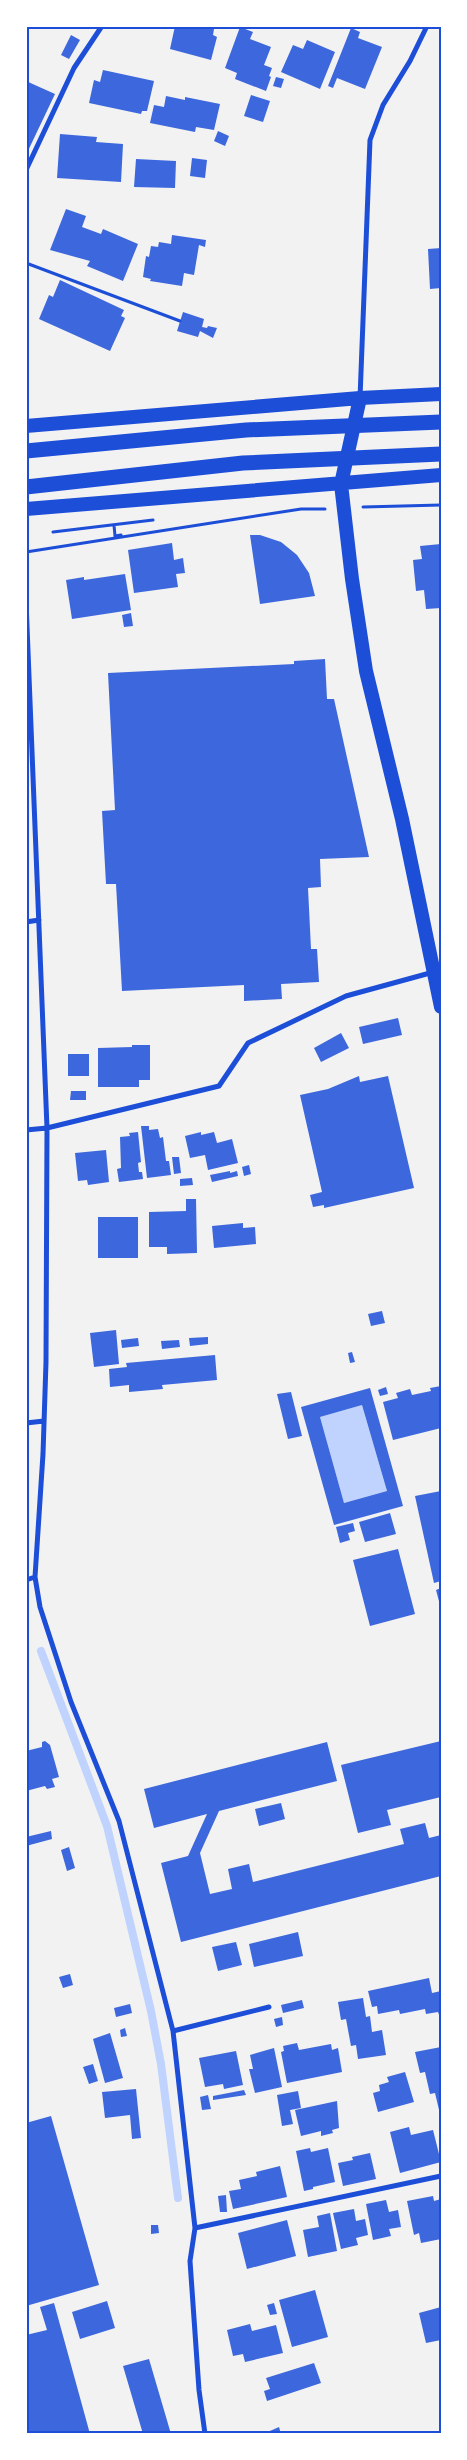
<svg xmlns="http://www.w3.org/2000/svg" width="467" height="2460" viewBox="0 0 467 2460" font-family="'Open Sans',sans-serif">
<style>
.water{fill:#bfd3fe}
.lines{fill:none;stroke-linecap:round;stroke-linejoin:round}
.stream{stroke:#bfd3fe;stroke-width:8}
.building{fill:#3d67dc;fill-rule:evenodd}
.path{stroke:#1d4ed8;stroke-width:3}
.minor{stroke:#1d4ed8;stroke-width:5}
.trunk{stroke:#1d4ed8;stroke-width:14}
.motorway{stroke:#1d4ed8;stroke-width:15}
.neatline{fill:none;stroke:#1d4ed8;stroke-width:2}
</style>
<rect width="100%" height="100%" fill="#f2f2f2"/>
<path class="water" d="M362,1405L387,1491L344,1503L320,1417Z"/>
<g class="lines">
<path class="stream" d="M41,1651L107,1826L151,2011L161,2064L178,2198"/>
</g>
<path class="building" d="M175,26H204L214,29L213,35L217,37L211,60L170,49Z
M240,27L253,32L250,39L271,47L264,65L272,68L269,76L271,77L266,91L235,79L237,73L225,68Z
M351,28L360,32L358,38L382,47L365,89L337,78L333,88L328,86Z
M71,35L80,40L69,59L61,55Z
M307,40L335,52L320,89L281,72L293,45L303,49Z
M103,70L154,81L147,111H142L141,114L89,103L94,80L100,82Z
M276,77L284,79L281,88L273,86Z
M26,81L55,94L26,155Z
M251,95L270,101L263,122L244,116Z
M166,96L185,100V97L220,104L214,130L196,127L195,132L150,123L154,105L164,107Z
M218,131L229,136L225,146L214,141Z
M60,134L97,137L96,142L123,144L121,182L57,178Z
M192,158L207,160L205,178L190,176Z
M136,159L176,161L175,188L134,187Z
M66,209L86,216L82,227L101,234L103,229L138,244L123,281L87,266L90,261L50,250Z
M172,235L206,240L205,247L199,245L194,275L184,273L182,286L150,281L151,279L143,277L146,256L149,257L151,246L158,247L159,242L171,244Z
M441,248V288L430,289L428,249Z
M60,280L124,310L121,316L125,318L110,351L39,319L49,295L53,297Z
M183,312L204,319L202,327L207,328L208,326L217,328L213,338L200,331L198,337L177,331Z
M250,535H260L281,542L297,555L309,573L315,596L260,604Z
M172,543L174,560L183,558L185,573L176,574L178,587L134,593L128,550Z
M441,544V608L426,609L424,590L416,591L413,560L422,559L420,546Z
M125,574L131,610L72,619L66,580L84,577V580Z
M131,613L133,626L124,627L122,615Z
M325,659L327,699H334L369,857L320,859L321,887L308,888L311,949H317L319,982L281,984L282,999L244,1001V985L122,991L116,884H106L102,811L115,810L108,673L294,664V661Z
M398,1018L402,1035L363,1044L359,1027Z
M341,1033L349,1048L321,1062L314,1048Z
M132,1045H150V1080H139V1087H98V1048L132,1047Z
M68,1054H89V1076H68Z
M359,1076L360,1082L388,1076L414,1188L324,1208V1205L313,1207L310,1195L322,1192L300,1095L328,1089Z
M71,1091H86V1100H70Z
M141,1126H149V1130L158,1129L160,1138L163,1137L166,1161H169L171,1175L147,1178Z
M138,1132L141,1162L138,1163L139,1172H142L143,1179L119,1182L117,1169L121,1168L120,1137L130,1136L129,1133Z
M201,1132V1135L214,1132L217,1143L232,1139L238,1163L208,1170L205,1155L190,1158L185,1136Z
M106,1150L109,1182L88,1185L87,1180L78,1181L75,1153Z
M172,1157H179L181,1173L174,1174Z
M249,1165L251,1174L244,1176L242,1167Z
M230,1171V1173L237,1171L238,1176L212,1182L210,1175Z
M192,1178L193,1185L180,1186V1179Z
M186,1199H196L197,1253L167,1254V1247H149V1212L186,1211Z
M98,1217H138V1258H98Z
M243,1223V1228L255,1227L256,1244L214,1248L212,1226Z
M382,1311L385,1323L371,1326L368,1314Z
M116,1330L119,1364L94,1367L90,1333Z
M208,1337V1344L190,1346L189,1338Z
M138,1338L139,1346L122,1348L121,1340Z
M179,1340L180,1347L162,1349L161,1341Z
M352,1352L355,1362L350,1363L348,1353Z
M215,1355L217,1380L162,1385L163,1389L129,1392V1385L110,1387L109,1369L127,1367L126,1363Z
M441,1386V1428L393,1440L383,1402L398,1398L396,1393L410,1389L412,1395L431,1391L430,1388Z
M386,1387L388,1394L380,1396L378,1390Z
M370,1388L403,1506L334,1525L301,1407ZM362,1405L387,1491L344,1503L320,1417Z
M291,1392L302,1436L288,1439L277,1394Z
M441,1491V1581L434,1583L415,1496Z
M390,1513L396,1534L365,1542L359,1522Z
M353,1523L355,1531L348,1533L350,1540L340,1543L336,1527Z
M398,1549L415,1614L370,1626L353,1560Z
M441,1588V1605H440L436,1590Z
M45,1741L50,1745L59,1777L52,1779L55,1787L47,1789L45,1786L26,1791V1751L42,1747V1742Z
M441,1741V1797L387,1810L391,1825L358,1833L341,1765Z
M327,1742L337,1781L219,1811L200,1853L210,1894L232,1889L228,1869L249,1864L253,1882L404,1844L400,1829L425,1823L429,1838L441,1835V1876L181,1942L161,1863L188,1856L207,1814L154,1828L144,1789Z
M281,1803L285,1819L259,1826L255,1809Z
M51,1831L52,1839L26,1846V1837Z
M69,1847L75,1868L67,1871L61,1850Z
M298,1932L303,1956L254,1967L249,1944Z
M236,1942L242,1965L218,1971L212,1947Z
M70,1974L73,1985L63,1988L59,1977Z
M429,1978L432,1993L441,1991V2020L438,2012L426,2014L425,2009L400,2014L399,2010L378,2014L377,2006L372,2007L368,1991Z
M363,1998L366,2017L370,2016L372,2032L382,2030L386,2055L358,2059L356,2045L351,2046L346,2019L341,2020L338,2002Z
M302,2000L304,2008L283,2013L281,2005Z
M130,2004L132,2013L116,2017L114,2008Z
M282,2017L283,2025L276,2027L274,2019Z
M125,2028L127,2036L121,2037L120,2030Z
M110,2033L123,2078L105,2083L93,2039Z
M297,2043L299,2050L331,2044L332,2050L338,2048L342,2072L287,2083L281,2052L284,2051L283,2046Z
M441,2047V2114H440L435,2093L430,2094L425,2072L420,2073L415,2052Z
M274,2048L282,2087L255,2093L249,2069H253L250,2055Z
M236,2051L243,2085L224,2089L223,2084L205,2087L199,2058Z
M93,2064L98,2081L89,2084L83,2067Z
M405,2072L414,2102L378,2112L373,2093L380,2091L379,2085L389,2082L387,2077Z
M136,2089L141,2138L132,2139L130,2115L105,2118L102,2092Z
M244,2090L246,2095L213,2100V2096Z
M298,2091L301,2108L290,2110L293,2124L282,2126L277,2095Z
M208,2095L211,2109L202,2110L200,2097Z
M337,2101L339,2128L332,2130L333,2133L321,2136V2131L301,2136L295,2110Z
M51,2116L99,2285L26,2306V2123Z
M409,2127L411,2135L433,2130L441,2162L400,2173L390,2132Z
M310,2148L311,2152L328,2148L335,2182L313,2187V2189L304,2191L296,2151Z
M370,2153L376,2179L343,2186L338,2163L353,2160L352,2157Z
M280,2166L287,2197L233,2209L229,2191L241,2189L239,2180L257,2176L256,2172Z
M226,2195L227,2212H220L218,2196Z
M433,2196L434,2201L441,2199V2239L421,2243L419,2233L414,2235L407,2201Z
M386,2200L389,2212L398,2210L401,2227L389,2229L391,2236L373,2240L366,2204Z
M354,2209L356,2221L365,2219L368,2235L356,2238L358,2245L341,2249L333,2213Z
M330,2213L337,2251L308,2257L303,2230L319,2227L317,2216Z
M287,2220L296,2256L247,2269L238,2233Z
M151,2225H158L159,2233L151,2234Z
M315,2290L328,2337L292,2347L279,2300Z
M107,2301L115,2328L80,2339L72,2312Z
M54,2303L90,2434H26V2335L47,2330L40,2307Z
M274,2303L277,2314L270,2315L267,2305Z
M441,2307V2340L426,2343L419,2313Z
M250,2324L252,2331L276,2325L283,2353L245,2362L243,2354L233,2356L227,2330Z
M149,2359L171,2434H143L123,2366Z
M314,2363L321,2383L267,2401L264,2391L270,2389L266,2378Z
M279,2427L281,2434H263Z"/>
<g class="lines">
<path class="path" d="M26,263L180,321
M363,507L441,505
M114,525L115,536L121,535
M53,532L153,520
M26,552L301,509H325"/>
<path class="minor" d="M26,170L74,68L102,26
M360,398L370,140L383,105L410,61L427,26
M26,601L47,1128L46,1362L43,1454L35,1577L40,1607L71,1702L119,1821L173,2031L195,2228L190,2261L199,2390L205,2434
M26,922L39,920
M26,1130L47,1128L219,1086L248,1043L346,996L441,970
M26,1423L44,1421
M26,1580L35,1577
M173,2031L269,2007
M195,2228L441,2176"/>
<path class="trunk" d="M360,398L341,484L352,579L366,671L402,819L441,1007
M26,426L360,398L441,394
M26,509L441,475"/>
<path class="motorway" d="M26,451L246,430L441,422
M26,487L243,463L441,454"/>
</g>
<rect width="467" height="2460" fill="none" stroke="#ffffff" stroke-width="55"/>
<rect x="28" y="28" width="412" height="2404" class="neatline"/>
</svg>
